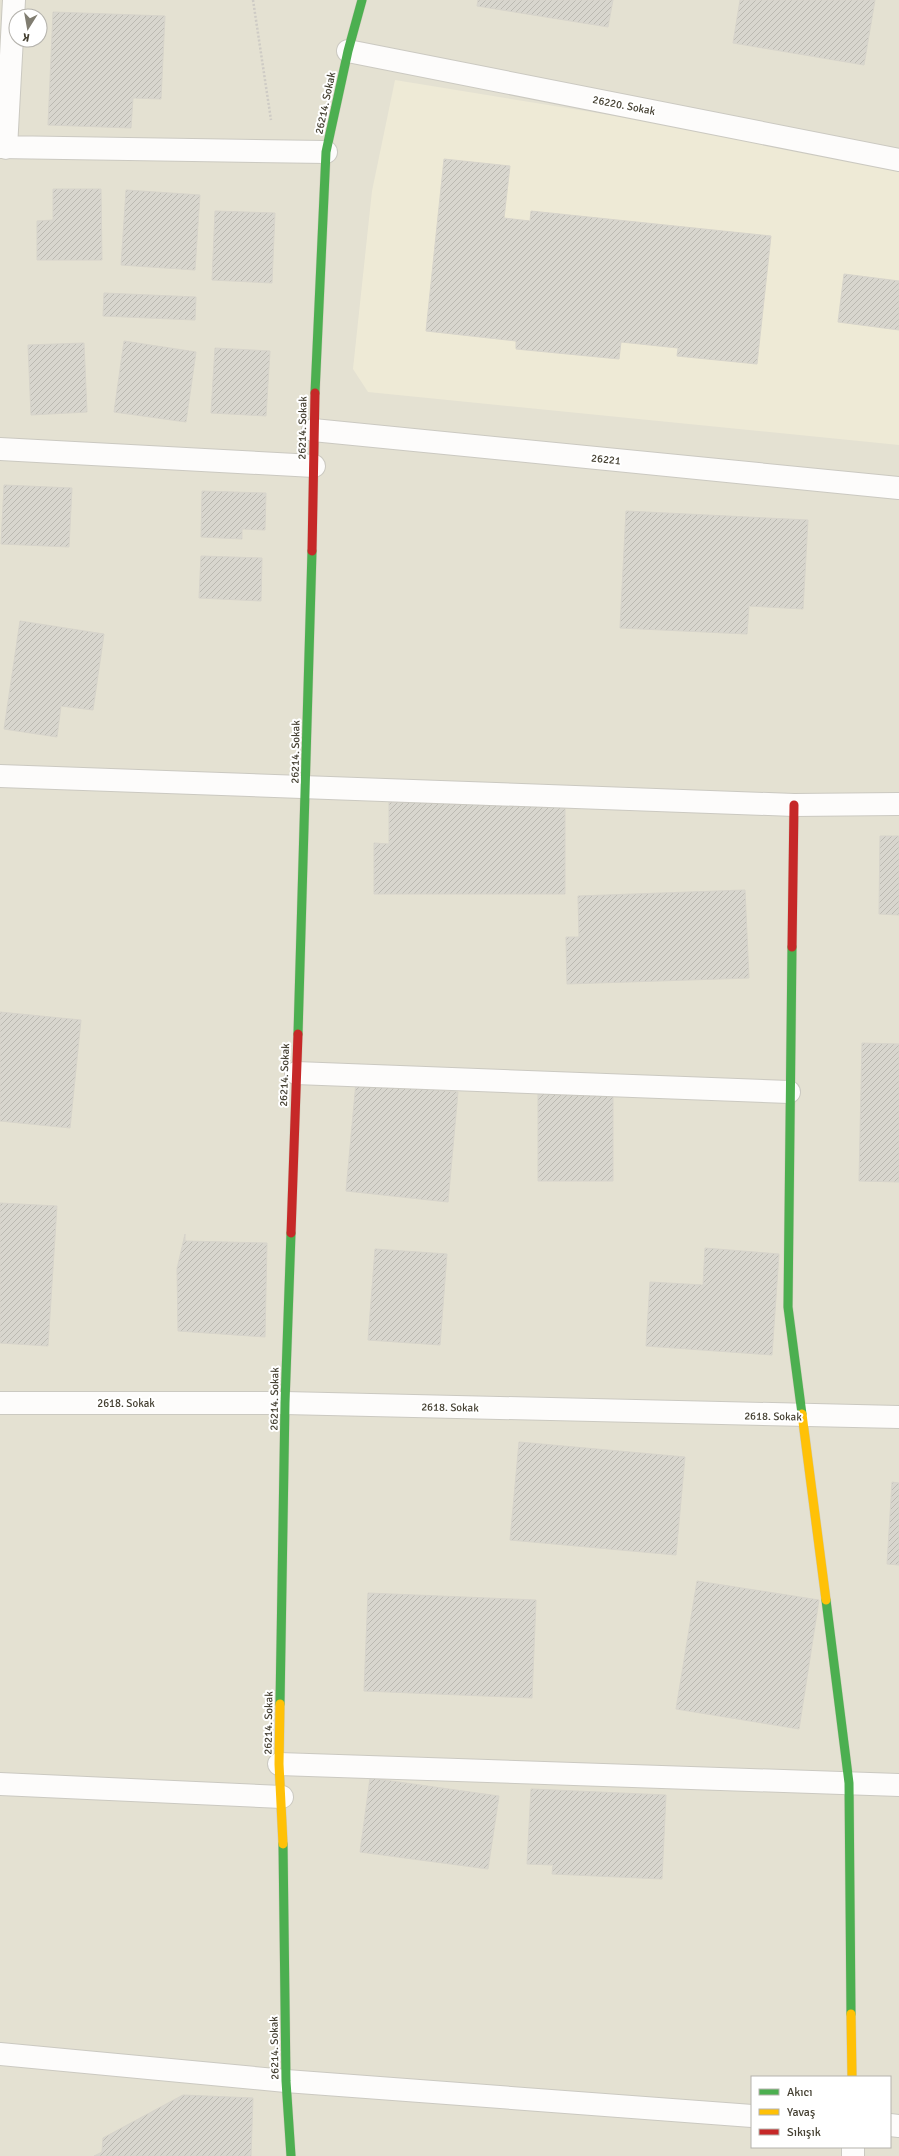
<svg xmlns="http://www.w3.org/2000/svg" width="899" height="2156" viewBox="0 0 899 2156" font-family="Signika,sans-serif">
<style>
.residential{fill:#e4e1d2;fill-rule:evenodd}
.education{fill:#eeead6}
.building{fill:url(#building-hatch);stroke:#d7d4cb}
.lines{fill:none;stroke-linecap:round;stroke-linejoin:round}
.street-casing{stroke:#cbc9c1;stroke-width:24}
.fast-casing{stroke:#cfccbb;stroke-width:10}
.slow-casing{stroke:#cfccbb;stroke-width:10}
.jam-casing{stroke:#cfccbb;stroke-width:10}
.path{stroke:#cecbc5;stroke-width:2.5;stroke-dasharray:2 2;stroke-linecap:butt}
.street{stroke:#fdfcfb;stroke-width:22}
.fast{stroke:#4caf50;stroke-width:9}
.slow{stroke:#ffc107;stroke-width:9}
.jam{stroke:#c62828;stroke-width:9}
.labels{text-anchor:middle;stroke-width:4;stroke-linejoin:round;paint-order:stroke}
.street-label{font-size:11px;fill:#454032;stroke:#fff}
</style>
<defs>
<pattern id="building-hatch" width="6" height="6" patternUnits="userSpaceOnUse"><rect width="6" height="6" fill="#d8d6ce"/><path d="M-1 1l2-2M0 6l6-6M5 7l2-2" fill="none" stroke="#bbb9b1"/></pattern>
</defs>
<rect width="100%" height="100%" fill="#efede5"/>
<path class="residential" d="M0,0H899V2156H0ZM16,16H40V40H16ZM752,2077H890V2147H752Z"/>
<path class="education" d="M395,80L899,162V445L368,392L353,369L372,191Z"/>
<path class="building" d="M478,0H613L608,27L477,6Z
M740,0H875L864,65L733,43Z
M53,12L165,16L161,99L133,98L131,128L48,125Z
M444,159L510,166L504,218L530,221L531,211L771,236L757,364L677,356L678,348L621,342L619,359L516,349V341L426,331Z
M53,189H101L102,260H37V221L53,220Z
M126,190L200,195L195,270L121,265Z
M215,211L275,213L272,283L212,280Z
M844,274L899,281V330L838,322Z
M104,293L196,297L195,320L103,316Z
M124,341L196,352L186,422L114,412Z
M84,343L87,412L31,415L28,345Z
M215,348L270,351L266,416L211,413Z
M4,485L72,488L69,547L1,544Z
M202,491L266,493L265,530L242,529V539L201,537Z
M626,511L808,520L803,609L749,606L747,634L620,628Z
M201,556L262,558L261,601L199,598Z
M20,621L104,634L93,710L61,706L57,737L4,729Z
M389,802H565V894H374V843L389,844Z
M880,836H899V915L879,914Z
M745,890L749,978L567,984L566,937H579L578,896Z
M0,1012L81,1020L70,1128L0,1121Z
M862,1043L899,1044V1182L859,1181Z
M356,1082L458,1092L448,1202L346,1191Z
M538,1090H613V1181H538Z
M0,1203L57,1206L48,1346L0,1343Z
M185,1234V1241L267,1243L265,1337L178,1331L177,1269Z
M705,1248L779,1254L772,1355L646,1346L650,1282L703,1285Z
M375,1249L447,1254L440,1345L368,1340Z
M519,1442L685,1457L676,1555L510,1540Z
M892,1482L899,1483V1565L887,1564Z
M697,1581L819,1600L799,1729L676,1709Z
M368,1593L536,1600L532,1698L364,1691Z
M370,1778L499,1796L488,1869L360,1852Z
M531,1789L666,1795L662,1879L552,1874L553,1865L527,1864Z
M183,2095L253,2098L251,2156H94L102,2152L103,2138Z"/>
<g class="lines">
<defs>
<path id="street" d="M348,51L899,160
M0,147L326,152
M6,148L14,0
M313,430L899,488
M0,449L314,466
M0,776L794,805L899,804
M296,1073L789,1092
M0,1403H285L899,1417
M279,1764L899,1785
M0,1784L282,1797
M0,2054L286,2081L752,2116
M890,2125L899,2126
M853,2147V2156"/>
<path id="fast" d="M315,393L326,152L348,51L362,0
M792,947L788,1307L802,1414
M298,1034L312,551
M826,1600L849,1783L851,2014
M280,1704L285,1403L291,1233
M283,1844L286,2081L291,2156"/>
<path id="slow" d="M802,1414L826,1600
M280,1704L279,1764L283,1844
M851,2014L852,2077"/>
<path id="jam" d="M312,551L315,393
M792,947L794,805
M291,1233L298,1034"/>
</defs>
<use href="#street" class="street-casing"/>
<use href="#fast" class="fast-casing"/>
<use href="#slow" class="slow-casing"/>
<use href="#jam" class="jam-casing"/>
<path class="path" d="M253,0L271,120"/>
<use href="#street" class="street"/>
<use href="#fast" class="fast"/>
<use href="#slow" class="slow"/>
<use href="#jam" class="jam"/>
</g>
<g class="labels">
<g class="street-label">
<text transform="translate(325 103) rotate(-78)" y="4">26214. Sokak</text>
<text transform="translate(624 105) rotate(11)" y="4">26220. Sokak</text>
<text transform="translate(302 428) rotate(-89)" y="4">26214. Sokak</text>
<text transform="translate(606 459) rotate(6)" y="4">26221</text>
<text transform="translate(295 752) rotate(-89)" y="4">26214. Sokak</text>
<text transform="translate(284 1075) rotate(-88)" y="4">26214. Sokak</text>
<text transform="translate(274 1399) rotate(-89)" y="4">26214. Sokak</text>
<text x="126" y="1407">2618. Sokak</text>
<text transform="translate(450 1407) rotate(1)" y="4">2618. Sokak</text>
<text transform="translate(773 1416) rotate(1)" y="4">2618. Sokak</text>
<text transform="translate(268 1723) rotate(-89)" y="4">26214. Sokak</text>
<text transform="translate(274 2048) rotate(-91)" y="4">26214. Sokak</text>
</g>
</g>
<rect x="751" y="2076" width="140" height="72" fill="#ffffff" stroke="#b5b3ad"/>
<rect x="759" y="2089" width="20" height="6" fill="#4caf50" stroke="#b5b3ad"/>
<text x="787" y="2096" font-size="12" fill="#454032">Akıcı</text>
<rect x="759" y="2109" width="20" height="6" fill="#ffc107" stroke="#b5b3ad"/>
<text x="787" y="2116" font-size="12" fill="#454032">Yavaş</text>
<rect x="759" y="2129" width="20" height="6" fill="#c62828" stroke="#b5b3ad"/>
<text x="787" y="2136" font-size="12" fill="#454032">Sıkışık</text>
<g transform="translate(28 28) rotate(191)"><circle r="19" fill="#ffffff" stroke="#b5b3ad"/>
<path d="M0-3L7 15L0 10L-7 15Z" fill="#807d71"/>
<text y="-6" font-size="11" font-weight="bold" text-anchor="middle" fill="#454032">K</text>
</g>
</svg>
